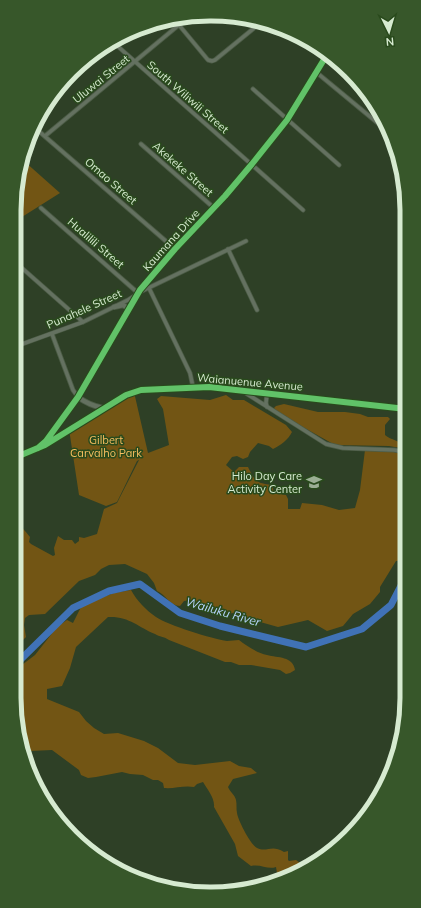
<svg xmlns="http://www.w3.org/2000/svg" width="421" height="908" viewBox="0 0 421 908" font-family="Mulish,sans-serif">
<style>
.green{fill:#725514}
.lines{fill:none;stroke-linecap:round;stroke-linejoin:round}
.river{stroke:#4072b6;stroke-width:7}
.minor-casing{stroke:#4c5c46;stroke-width:5}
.tertiary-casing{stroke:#4c5c46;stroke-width:6}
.minor{stroke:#647160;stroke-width:3.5}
.tertiary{stroke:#647160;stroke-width:4.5}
.cycleway-casing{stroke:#294a1c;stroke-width:8}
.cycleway{stroke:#61c268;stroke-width:6}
.labels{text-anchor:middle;stroke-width:3;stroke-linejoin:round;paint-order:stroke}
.street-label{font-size:11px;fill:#d6ead0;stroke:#294a1c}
.park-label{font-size:11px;fill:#f9bf60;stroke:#294a1c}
.poi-label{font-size:11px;fill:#d6ead0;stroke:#294a1c;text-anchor:end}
.water-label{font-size:12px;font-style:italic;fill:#b9d5fe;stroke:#294a1c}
.rim{fill:none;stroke:#d6ead0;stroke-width:5}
</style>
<rect width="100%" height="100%" fill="#2e4026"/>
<path class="green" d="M24,161L60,193L14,222V210Z
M134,392L148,453L169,445L163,409L157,399L161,396L210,400L226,395L233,400H244L286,425L292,432C288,440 281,445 273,449L269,446L258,443L250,452L248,457L243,459L237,456L232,457L226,465L234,472L239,467H248C255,481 255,483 272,485L274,493L286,495L288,499V509H300L302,503L322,505L339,510L355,508L360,490L365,450L394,452L406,455V525L405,527L406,532L407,560L396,561L380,587V592L370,604L353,614L343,626L327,631L308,620L278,627L246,618L234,613L222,614L202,607L191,600L184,601L180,606C170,606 165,594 157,591L154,583L147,574L125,564L109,565L101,569L95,575L79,581L45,614L29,615L25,618L24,625L26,637L18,645L14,647V561H16V557L14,555V523C21,525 25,531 30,537L29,542L31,544L53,556L55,555L54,548L58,536L64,540H72L75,544L79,541V537L84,538L97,534L104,509L117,503L139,460L137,461L117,502L106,506L79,495L69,429Z
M284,404L318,412H345L360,414L368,417H388L390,419L385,425V435C391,440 400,441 406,446V449L389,446L335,445L301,426L276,411L274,408L276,406Z
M131,590C137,601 146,610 156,617C167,625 213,639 227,641C231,641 235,640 239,640C247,646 257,653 267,655C278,658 293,656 295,670L290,673L286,674L280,670L251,665H239L231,662H225L169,640C163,636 160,637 155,634C138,627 129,616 108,617L76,647L70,668L62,686L47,689V699L79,712L86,721L94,728L104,734L118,733L144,741L158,748L178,763L195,765L230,761L239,766L251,768L257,773L233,779L228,787C230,792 235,795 236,800C237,804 236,809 237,813C238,820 250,844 257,848C267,853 271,844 284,852L288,851V860L289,861L296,860L300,863L302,870L285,876L282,873L279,874L277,873L276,867C268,870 261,864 251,866L238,856L235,844L214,807C215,798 207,789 203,782L197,784L194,787C184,785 174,789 164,788L163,783L158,780H153L143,775L130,774L122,772L96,777L88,778L81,775L79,770L52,750L30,751L22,748L14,697V671L35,655L57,627L67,620L73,623L81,607L85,604L114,593Z"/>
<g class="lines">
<path class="river" d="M14,666L73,608L109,591L140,584L180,613L220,626L306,647L362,629L391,605L407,574"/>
<defs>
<path id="minor" d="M179,25L208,60L212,61L215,60L259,24
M114,43L303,210
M316,72L391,134
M253,89L339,165
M34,127L175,249
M45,136L186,19
M141,144L214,208
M41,208L138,293
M228,249L257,310
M14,261L83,322
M149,288L190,373L193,387
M52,334L73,390L78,397
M14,337L22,344
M14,347L83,322L128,300L142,291L246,241
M244,392L326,444L343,448L394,450L406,452
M267,407L266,403L267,393"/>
<path id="tertiary" d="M114,307L123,305L129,309
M78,397C86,403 93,406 103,408
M38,448L46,441L78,397L140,290L175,249L225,196L252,164L287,120L328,53
M14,458L45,445L126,395L141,390L209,387L406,409"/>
</defs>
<use href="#minor" class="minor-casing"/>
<use href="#tertiary" class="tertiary-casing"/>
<use href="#minor" class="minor"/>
<use href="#tertiary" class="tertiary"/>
<defs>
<path id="cycleway" d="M38,448L46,441L78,397L140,290L175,249L225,196L252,164L287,120L328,53
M14,458L45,445L126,395L141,390L209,387L406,409"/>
</defs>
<use href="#cycleway" class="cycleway-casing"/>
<use href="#cycleway" class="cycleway"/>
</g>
<defs>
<symbol id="school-bare" viewBox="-9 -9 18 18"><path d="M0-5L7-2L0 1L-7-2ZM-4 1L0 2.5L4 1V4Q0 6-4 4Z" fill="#9bae94" stroke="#294a1c" stroke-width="2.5" paint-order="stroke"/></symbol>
</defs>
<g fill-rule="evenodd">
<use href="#school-bare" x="303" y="471" width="22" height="22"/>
</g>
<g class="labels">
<g class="street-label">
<text transform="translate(101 79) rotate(-39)" y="4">Uluwai Street</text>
<text transform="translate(188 97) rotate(41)" y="4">South Wiliwili Street</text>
<text transform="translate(183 169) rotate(41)" y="4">Akekeke Street</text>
<text transform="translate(111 181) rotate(41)" y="4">Omao Street</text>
<text transform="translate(171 240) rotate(-48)" y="4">Kaumana Drive</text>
<text transform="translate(96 243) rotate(41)" y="4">Hualilili Street</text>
<text transform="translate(84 309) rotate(-24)" y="4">Punahele Street</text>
<text transform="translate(250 382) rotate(5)" y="4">Waianuenue Avenue</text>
</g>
<g class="park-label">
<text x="106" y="444">Gilbert<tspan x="106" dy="13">Carvalho Park</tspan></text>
</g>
<g class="poi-label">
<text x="302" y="480">Hilo Day Care<tspan x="302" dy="13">Activity Center</tspan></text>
</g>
<g class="water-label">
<text transform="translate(223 612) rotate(16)" y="4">Wailuku River</text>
</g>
</g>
<path d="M0 0H421V908H0ZM210 21H211A189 189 0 0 1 400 210V698A189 189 0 0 1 211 887H210A189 189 0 0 1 21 698V210A189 189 0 0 1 210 21Z" fill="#37572a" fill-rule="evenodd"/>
<path class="rim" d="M210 21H211A189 189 0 0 1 400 210V698A189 189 0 0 1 211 887H210A189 189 0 0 1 21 698V210A189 189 0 0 1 210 21Z"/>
<g transform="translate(389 32) rotate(175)" stroke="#294a1c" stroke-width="3" paint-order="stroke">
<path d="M0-3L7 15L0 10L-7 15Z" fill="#d6ead0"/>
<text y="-6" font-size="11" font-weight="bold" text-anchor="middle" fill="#d6ead0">N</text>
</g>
</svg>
